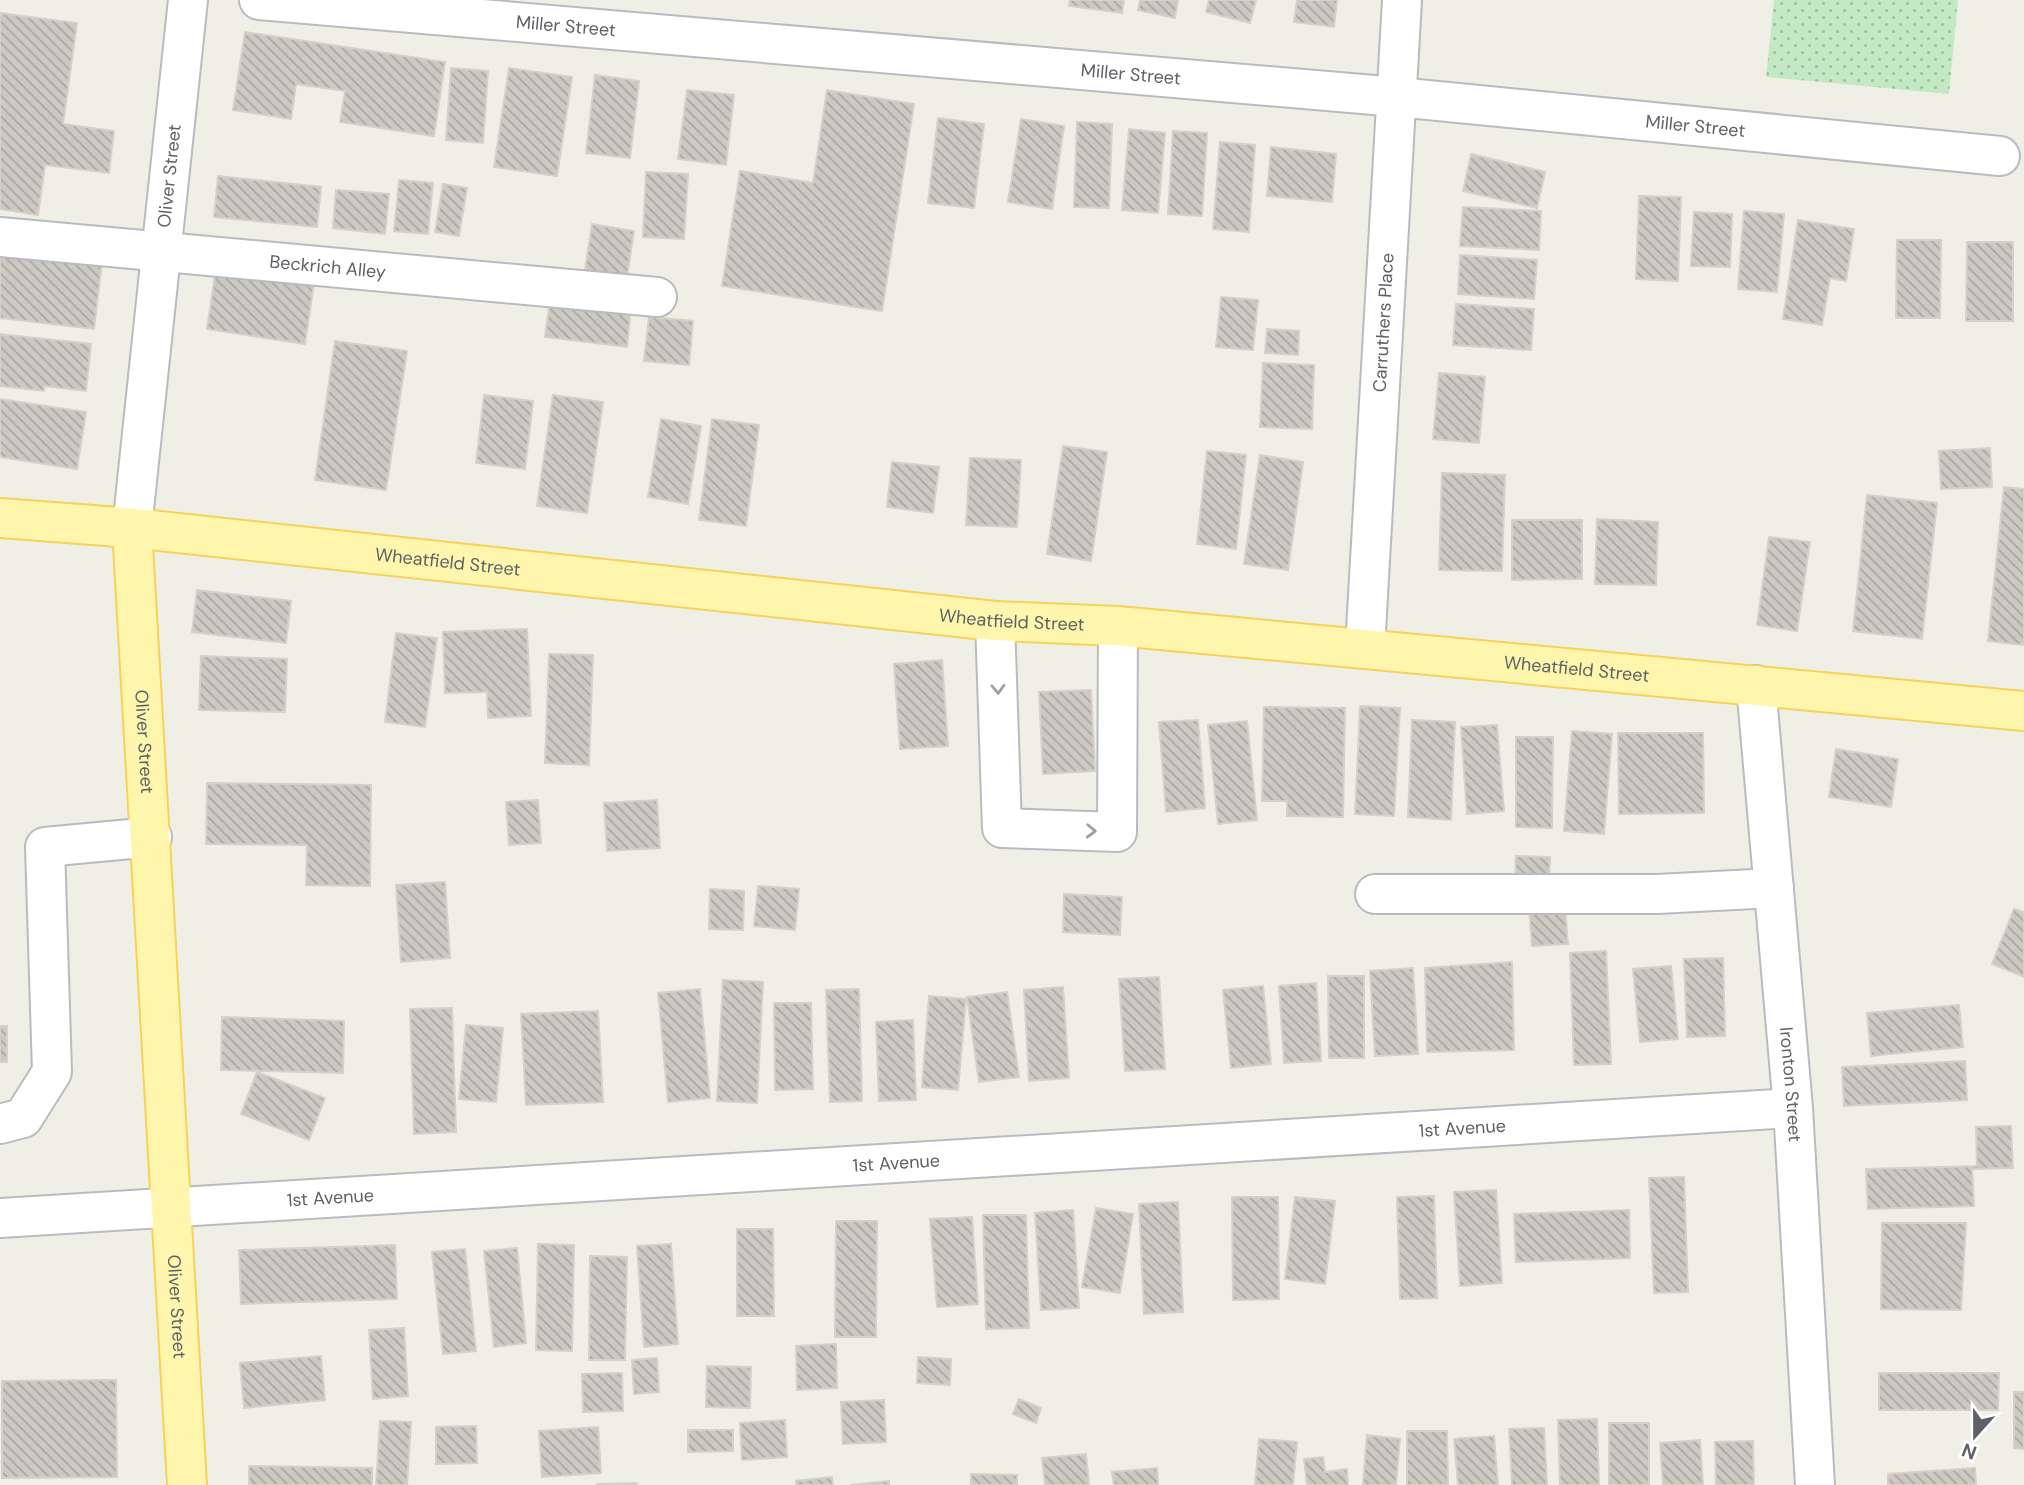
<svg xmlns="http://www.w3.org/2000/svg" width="2024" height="1485" viewBox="0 0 2024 1485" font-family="'DM Sans',sans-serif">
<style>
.park{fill:url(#park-dots)}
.building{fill:url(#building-back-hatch);stroke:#d6d1c4;stroke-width:2}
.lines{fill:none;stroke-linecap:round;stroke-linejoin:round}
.minor-casing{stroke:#b8bbc0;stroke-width:42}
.major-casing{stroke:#f7d259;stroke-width:42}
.minor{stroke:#fff;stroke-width:38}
.major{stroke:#fff6ad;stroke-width:38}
.oneway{stroke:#9ea0a4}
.labels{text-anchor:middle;stroke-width:7;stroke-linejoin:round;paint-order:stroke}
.street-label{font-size:18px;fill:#5e6167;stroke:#fff}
</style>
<defs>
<pattern id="park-dots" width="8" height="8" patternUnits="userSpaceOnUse" patternTransform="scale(1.75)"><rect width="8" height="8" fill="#c2e9c4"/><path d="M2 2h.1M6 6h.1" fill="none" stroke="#a1c0a3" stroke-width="1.8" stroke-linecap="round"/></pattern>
<pattern id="building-back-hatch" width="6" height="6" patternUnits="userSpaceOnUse" patternTransform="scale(1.75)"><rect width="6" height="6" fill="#ccc9c3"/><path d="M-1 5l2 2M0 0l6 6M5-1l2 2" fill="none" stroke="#a9a7a2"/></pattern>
</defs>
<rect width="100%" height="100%" fill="#f0efe6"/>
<path class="park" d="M1774,0H1958L1949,94L1766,77Z"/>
<path class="building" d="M1070,0H1124L1122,13L1069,6Z
M1140,0H1178L1175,18L1138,10Z
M1209,0H1256L1250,23L1206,12Z
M1297,0H1337L1334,27L1294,22Z
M0,13L77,23L63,124L114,131L109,173L45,165L38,215L0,209Z
M245,32L445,62L434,136L340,122L345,91L296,84L291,119L233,110Z
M451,68L488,71L483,143L446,140Z
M509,68L572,77L557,176L494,167Z
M595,75L639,81L630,158L586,153Z
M687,90L734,95L726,165L678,159Z
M827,90L914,104L882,311L722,286L740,171L813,183Z
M938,118L984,124L974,208L928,203Z
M1021,119L1064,126L1052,209L1008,202Z
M1077,122L1112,124L1109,208L1074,207Z
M1129,129L1165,133L1158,213L1122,210Z
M1173,131L1207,133L1202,216L1168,214Z
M1220,142L1255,145L1249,232L1213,229Z
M1271,147L1336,154L1332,202L1267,196Z
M1471,154L1545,172L1537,208L1463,191Z
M646,172L688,174L684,239L643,237Z
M218,176L321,187L317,227L214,217Z
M399,180L433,183L428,234L394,231Z
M443,184L467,188L459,236L435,232Z
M336,190L389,194L385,234L333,228Z
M1639,196L1681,197L1678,281L1636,279Z
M1463,207L1541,211L1539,250L1460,246Z
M1744,211L1784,214L1777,292L1738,289Z
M1694,212L1732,214L1730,267L1691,266Z
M1798,220L1854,229L1846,281L1830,278L1822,325L1783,319Z
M592,224L634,231L627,277L585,270Z
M1897,240H1941L1940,318H1896Z
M1967,242H2013V321H1966Z
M0,249L102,262L94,329L0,318Z
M1460,255L1537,260L1534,299L1458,294Z
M216,268L314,283L305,344L207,329Z
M1221,297L1258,300L1253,350L1216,347Z
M550,300L631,308L627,347L545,337Z
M1456,304L1534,309L1531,350L1453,345Z
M649,317L693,321L689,365L644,361Z
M1267,329L1299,331L1298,355L1265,353Z
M0,334L91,344L86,391L44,386V391L0,386Z
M335,341L407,351L386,490L315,480Z
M1263,363L1314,365L1312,429L1260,427Z
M1439,373L1485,377L1479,443L1433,439Z
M484,395L533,401L525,469L476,463Z
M553,395L603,402L587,513L537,506Z
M0,399L86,412L77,469L0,457Z
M661,419L701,426L688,504L648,497Z
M712,419L759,425L746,526L699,520Z
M1063,446L1107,452L1091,561L1047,554Z
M1990,448L1992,487L1941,489L1939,451Z
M1207,451L1246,455L1236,549L1197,544Z
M1260,455L1303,462L1288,570L1244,564Z
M970,458L1021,460L1017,527L966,525Z
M892,462L939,467L933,513L887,507Z
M1442,473L1505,475L1502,571L1439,570Z
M2004,487L2024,489V645L1988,641Z
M1867,495L1937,503L1922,639L1853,631Z
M1597,519L1658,522L1656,585L1595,584Z
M1512,520H1582V579L1512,580Z
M1769,537L1810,542L1797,631L1757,625Z
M197,590L291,601L286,643L192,632Z
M527,629L531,716L488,718L487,692L445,693L443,632Z
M396,633L437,638L425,727L385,722Z
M549,654L593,655L589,765L545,763Z
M201,656L287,659L285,712L199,710Z
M942,660L948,746L900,749L894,664Z
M1091,690L1095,771L1043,774L1039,692Z
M1360,706L1400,708L1394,816L1355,814Z
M1264,707L1345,708L1343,817L1287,816V801H1262Z
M1198,720L1205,808L1166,812L1159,722Z
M1412,720L1455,722L1451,820L1408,817Z
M1247,721L1257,820L1218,824L1208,725Z
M1497,725L1504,811L1467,814L1461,727Z
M1572,731L1612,734L1604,834L1564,831Z
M1618,733H1703L1704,813L1619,814Z
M1516,737H1553L1552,828L1516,827Z
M1836,749L1898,759L1891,807L1829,797Z
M207,783L371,785L370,886L306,885L307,845L206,844Z
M538,800L541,843L509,845L506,802Z
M657,800L660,848L607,851L604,803Z
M1516,856L1550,857L1549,883L1515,881Z
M445,882L450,958L401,962L396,885Z
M758,886L799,889L795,930L754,926Z
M710,889L744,891L743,930L709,929Z
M1064,894L1122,897L1120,935L1063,932Z
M1565,906L1568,944L1532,946L1529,908Z
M2014,909L2024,912V977L1992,964Z
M1606,951L1611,1064L1574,1065L1570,953Z
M1723,958L1725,1036L1687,1037L1684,959Z
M1512,962L1514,1050L1427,1052L1425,968Z
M1671,966L1678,1039L1640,1042L1633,969Z
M1413,968L1418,1054L1375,1056L1370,971Z
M1328,976H1364V1058H1329Z
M1159,977L1165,1069L1125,1071L1119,979Z
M723,980L763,982L757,1103L717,1101Z
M1316,983L1321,1061L1284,1063L1279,986Z
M1263,986L1271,1064L1231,1068L1223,990Z
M1063,987L1069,1078L1029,1081L1024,990Z
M700,989L710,1098L668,1102L658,993Z
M859,989L862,1101L830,1102L826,990Z
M1007,992L1019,1077L979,1082L967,997Z
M929,996L966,999L958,1090L922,1087Z
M774,1003H811L813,1089L775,1090Z
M1959,1005L1963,1047L1871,1056L1867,1013Z
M452,1008L456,1132L414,1134L410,1009Z
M598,1011L603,1102L526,1105L521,1014Z
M222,1017L344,1021L343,1073L221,1070Z
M913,1020L916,1100L879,1101L876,1022Z
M466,1025L503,1028L496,1102L459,1099Z
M0,1026H7V1062H0Z
M1965,1061L1967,1100L1844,1106L1842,1067Z
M257,1072L325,1098L309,1140L241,1114Z
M2011,1126L2013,1168L1972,1169L1974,1206L1868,1209L1866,1169L1977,1166L1976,1127Z
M1684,1177L1688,1292L1654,1293L1649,1178Z
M1496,1190L1502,1283L1460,1286L1454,1192Z
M1434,1196L1437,1298L1400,1299L1397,1197Z
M1232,1197H1278L1279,1299L1233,1300Z
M1295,1197L1335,1201L1325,1284L1285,1279Z
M1178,1202L1183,1312L1144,1314L1139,1204Z
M1096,1208L1133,1214L1120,1293L1082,1287Z
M1073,1210L1079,1308L1041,1310L1035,1213Z
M1629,1210L1630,1258L1516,1262L1514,1214Z
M983,1215H1026L1029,1328L986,1329Z
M972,1217L978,1304L937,1307L930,1219Z
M836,1221H877L876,1337H835Z
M1882,1223H1966L1961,1310L1881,1309Z
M737,1229H773L774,1316H737Z
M538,1244L574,1245L572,1351L536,1350Z
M671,1244L678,1344L644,1347L637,1246Z
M395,1245L397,1299L241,1304L239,1250Z
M517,1248L526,1343L494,1347L484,1251Z
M465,1249L476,1351L443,1354L432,1252Z
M590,1256L627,1257L625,1360H589Z
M404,1328L408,1396L373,1399L369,1330Z
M836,1344L837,1388L797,1390L796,1346Z
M321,1356L325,1400L244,1408L240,1363Z
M918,1357L951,1359L950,1385L917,1383Z
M657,1358L659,1392L634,1394L632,1360Z
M707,1366L751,1367L750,1408L706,1407Z
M622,1373L623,1411L583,1412L582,1374Z
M1879,1373H1999L1998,1410H1879Z
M116,1380L117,1477L2,1478V1381Z
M2014,1392H2024V1449L2014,1448Z
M1019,1399L1041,1408L1036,1423L1013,1414Z
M884,1400L886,1442L843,1444L841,1402Z
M1597,1419L1599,1485H1560L1558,1420Z
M785,1420L787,1457L742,1460L740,1423Z
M380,1421L411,1422L407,1485H376Z
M1609,1423H1649V1485H1609Z
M476,1426L477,1463L436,1464V1427Z
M598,1427L601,1473L542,1477L539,1431Z
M1544,1428L1547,1485H1512L1509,1429Z
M688,1430H733V1451L688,1452Z
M1407,1431H1447L1448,1485H1407Z
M1367,1435L1400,1439L1396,1485H1363Z
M1494,1436L1498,1485H1458L1454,1439Z
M1259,1439L1297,1442L1293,1485H1255Z
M1700,1440L1703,1485H1663L1660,1443Z
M1753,1441L1754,1485H1716L1715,1442Z
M1086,1454L1089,1485H1045L1042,1458Z
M1323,1457L1325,1472L1347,1469L1348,1485H1307L1304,1459Z
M249,1466L372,1468V1485H249Z
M1157,1468L1158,1485H1114L1112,1472Z
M1975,1468L1976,1485H1888V1474Z
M971,1474L1017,1475V1485H971Z
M832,1477L833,1485H796V1481Z
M889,1481V1485H850Z
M637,1483V1485H597V1484Z"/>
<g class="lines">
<defs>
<g id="minor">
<path id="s1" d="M259,0L1397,97L2000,156"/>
<path id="s2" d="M0,237L657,297"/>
<path id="s3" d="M132,528L188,0"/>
<path d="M995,621L1002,828L1117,832L1118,626"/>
<path id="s4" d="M1365,648L1402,0"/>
<path id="s5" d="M1756,685L1793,1108L1815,1485"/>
<path d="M1375,894H1657L1774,888"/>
<path d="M0,1124L23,1118L52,1072L45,847L152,837"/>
<path id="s6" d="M0,1218L1793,1108"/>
</g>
<g id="major">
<path id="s7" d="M0,518L132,528L995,621L1118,626L2024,711"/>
<path id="s8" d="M132,528L187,1485"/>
</g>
</defs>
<use href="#minor" class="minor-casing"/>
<use href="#major" class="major-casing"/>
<use href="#minor" class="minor"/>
<use href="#major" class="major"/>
</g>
<defs><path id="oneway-chevron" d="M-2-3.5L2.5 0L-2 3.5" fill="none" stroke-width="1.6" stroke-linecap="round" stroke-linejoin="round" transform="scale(1.75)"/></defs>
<g class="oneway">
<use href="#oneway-chevron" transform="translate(998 689) rotate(88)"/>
<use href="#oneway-chevron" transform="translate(1091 831) rotate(2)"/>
</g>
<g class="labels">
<g class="street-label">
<text dy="6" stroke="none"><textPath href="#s1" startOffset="308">Miller Street</textPath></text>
<text dy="6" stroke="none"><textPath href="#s1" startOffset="875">Miller Street</textPath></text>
<text dy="6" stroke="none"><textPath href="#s1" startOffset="1442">Miller Street</textPath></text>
<text dy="6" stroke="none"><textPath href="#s3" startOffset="354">Oliver Street</textPath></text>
<text dy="6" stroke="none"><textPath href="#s2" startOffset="329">Beckrich Alley</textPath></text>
<text dy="6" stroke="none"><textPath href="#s4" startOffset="326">Carruthers Place</textPath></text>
<text dy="6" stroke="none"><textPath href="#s7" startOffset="450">Wheatfield Street</textPath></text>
<text dy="6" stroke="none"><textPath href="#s7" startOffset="1017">Wheatfield Street</textPath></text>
<text dy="6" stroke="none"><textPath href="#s7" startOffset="1584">Wheatfield Street</textPath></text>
<text dy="6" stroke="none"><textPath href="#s8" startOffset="214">Oliver Street</textPath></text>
<text dy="6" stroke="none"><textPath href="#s5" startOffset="401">Ironton Street</textPath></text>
<text dy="6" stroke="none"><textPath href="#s6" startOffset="1465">1st Avenue</textPath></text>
<text dy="6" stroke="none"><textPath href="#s6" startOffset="898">1st Avenue</textPath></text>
<text dy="6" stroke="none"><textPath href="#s6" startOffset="331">1st Avenue</textPath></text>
<text dy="6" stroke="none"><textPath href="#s8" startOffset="780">Oliver Street</textPath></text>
</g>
</g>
<g transform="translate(1975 1436) rotate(201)" stroke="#ffffff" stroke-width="5" paint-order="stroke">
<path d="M0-5L12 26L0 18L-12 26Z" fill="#5e6167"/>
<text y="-10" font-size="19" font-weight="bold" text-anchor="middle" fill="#5e6167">N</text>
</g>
</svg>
